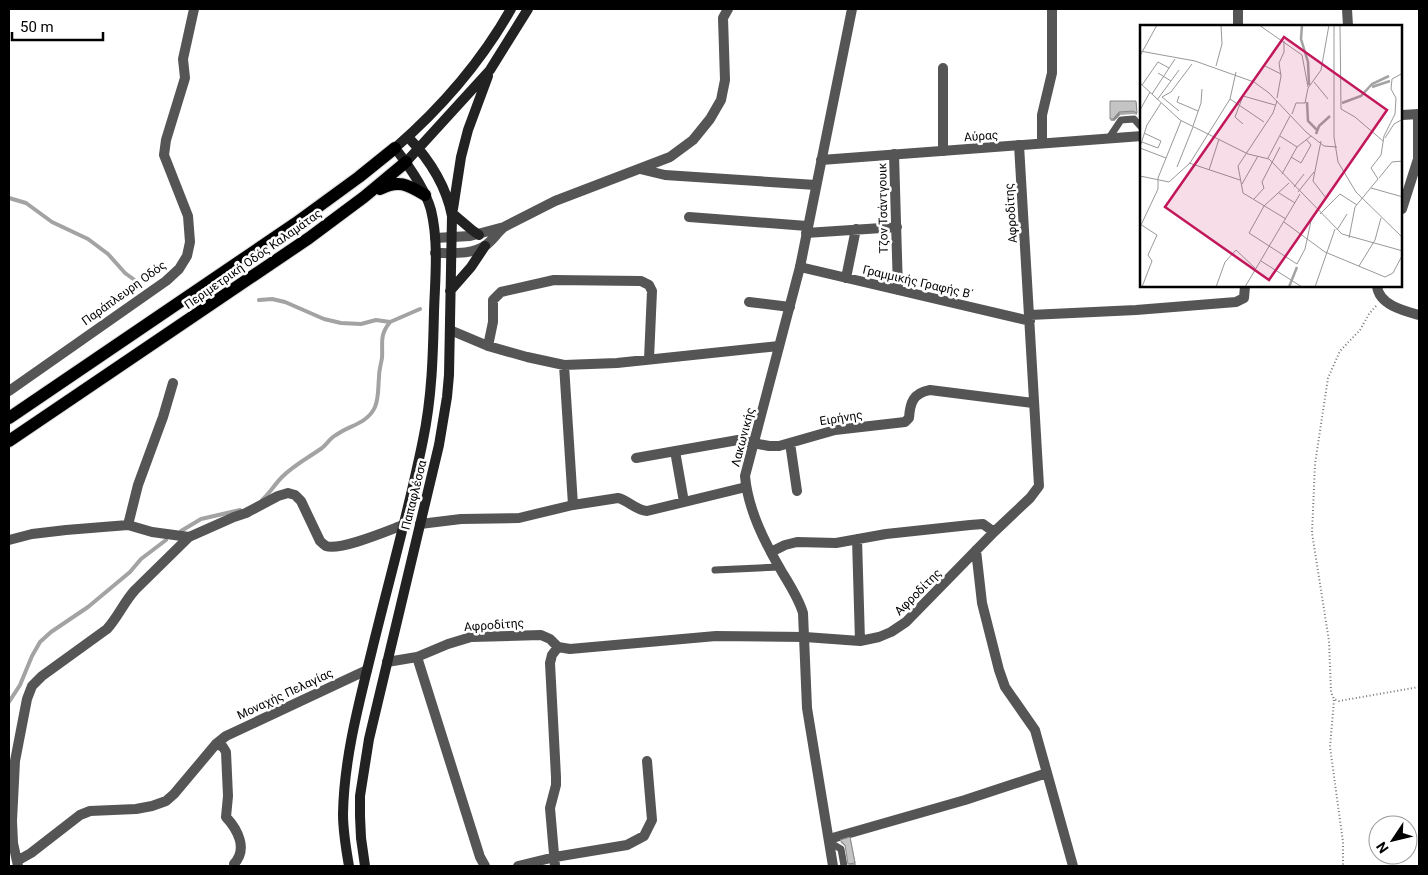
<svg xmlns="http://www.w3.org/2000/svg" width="1428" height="875" viewBox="0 0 1428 875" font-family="Roboto,sans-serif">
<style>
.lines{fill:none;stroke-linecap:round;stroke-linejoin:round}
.stream{stroke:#a3a3a3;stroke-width:4}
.primary-casing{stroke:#dbdbdb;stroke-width:14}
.path{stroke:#777;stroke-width:2;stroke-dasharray:1 2.5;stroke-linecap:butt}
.service{stroke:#555;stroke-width:7}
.minor{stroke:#555;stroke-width:10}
.tertiary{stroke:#555;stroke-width:10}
.secondary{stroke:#222;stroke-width:10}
.primary{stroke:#000;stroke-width:12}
.wall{fill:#a9a9a9}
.shaded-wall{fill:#898989}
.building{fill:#c4c4c4;stroke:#898989}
.labels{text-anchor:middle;stroke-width:5;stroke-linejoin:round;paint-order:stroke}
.street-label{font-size:12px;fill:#000;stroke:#fff}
.inset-river{fill:none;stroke:#a3a3a3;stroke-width:2.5}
.inset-road{fill:none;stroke:#999;stroke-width:1}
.view{fill:#c2185b;fill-opacity:0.15;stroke:#c2185b;stroke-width:2.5}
.inset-edge{fill:none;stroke:#000;stroke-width:2.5}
</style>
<rect width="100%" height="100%" fill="#fff"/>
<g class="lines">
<path class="stream" d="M9,198L26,203L52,222L88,239L108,254L125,273L140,284
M259,300L272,299L285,302L324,319L341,323L361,324L376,320L390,322L420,309
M262,500C271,492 274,485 282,477C294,465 308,458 322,448C327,444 330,438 336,435C350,425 367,424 375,407C379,397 378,387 379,377C379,370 381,364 382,358C383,342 379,336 390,322
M181,531L201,519L240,510
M9,702L20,685L32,656L40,642L51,632L88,607L130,572L141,559L166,540"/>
<defs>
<path id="primary" d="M380,189C399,179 408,185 425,195
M9,418L296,223L359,177L395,148
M9,441L309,238L364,197L406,162"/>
</defs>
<use href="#primary" class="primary-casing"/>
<path class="path" d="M1376,306L1369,314L1360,330L1340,351L1328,378L1315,464L1312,533L1329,641L1331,692L1334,699L1339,701L1419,687
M1334,700L1330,747L1343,842V866"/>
<path class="service" d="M1109,138L1121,120L1134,119L1142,128
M715,570L779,567
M829,842L841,849L844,866"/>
<path class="minor" d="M1238,9V26
M1347,9L1348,26
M1042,143V115L1052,73V9
M943,151V68
M894,154L898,290
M640,169L665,175L816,185
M1402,209L1418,159V114
M689,217L807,226
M806,233L897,227
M435,238L470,236L504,227L555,201L670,157L693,140L710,119L721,100L725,80L723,18L728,9
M435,253C451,253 473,255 486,245C492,241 497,233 503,228
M800,267L1030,321
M846,278L856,229
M1377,286C1379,305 1404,311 1419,315
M749,302L790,307
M1030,315L1136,310L1236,302L1244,298L1245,286
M450,330L488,346L527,357L564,365L617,363L779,346
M488,346L493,322V300L501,292L554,280L641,281L649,285L652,291L649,359
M564,365L573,505
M790,443L797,491
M675,451L684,502
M636,458L738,440L769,446H779L835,430L905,422L909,418C910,403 913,393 930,390L1033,403
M420,524L461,519L519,518L573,505L618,498C628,500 635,510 647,511L746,487
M128,525L138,485L163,417L173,383
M857,539L860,641
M9,540L32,534L66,530L128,525L152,532L189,537L234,517L246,513L278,496L288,493L295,495L301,501L320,541C322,543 323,544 326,546C340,551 387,531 403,525
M976,550L982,603L999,670L1005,687L1035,730L1073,866
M771,552L785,545L797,542L836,543L886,534L970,525L983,524L994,532
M417,657L480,857L485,866
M387,662L417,657L448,644L471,637L541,635L550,639L558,647L570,649L716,636L805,637L860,641L879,637L891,632L906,622L994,532L1030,498L1039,486L1019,145
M216,744L223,747L226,752L228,796L226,817C238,830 248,849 234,864
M829,839L965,800L1047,773
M17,861L31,853L80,815L90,811L136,809L152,806L166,801L174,794L216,744L226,736L367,670
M18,866L13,843L12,821L15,761L27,699L32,686L42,676L107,629C118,617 124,602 135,590L189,537
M518,866L555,857L627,845L644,836L652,820L647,761
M555,866L550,808L556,785V777L550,663L552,655L558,647"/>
<path class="tertiary" d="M1402,115L1419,114
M821,160L1142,136
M9,391L166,281L179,269L187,256L190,242L188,216L164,155L166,140L185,78L183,59L194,9
M833,866L807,708L803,613C799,599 790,585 782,572C765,543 748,510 745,476L800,267L852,9"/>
<path class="secondary" d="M406,162L490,70L528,9
M453,209L461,157L468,130L488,76
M452,213L472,230L479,235
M450,291L471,267L485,246
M349,866C346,849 343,831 343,814C344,758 359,703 372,650C389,580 409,510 423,440C432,397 433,355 434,312C435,279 439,243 431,210C425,188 409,166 395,148C441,108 481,62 511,9
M365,866L361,838L360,816V796L369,739L439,445L447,397L449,375L452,216C446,185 429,159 408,137"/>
<use href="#primary" class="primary"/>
</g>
<path class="wall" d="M1110,101L1137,103V115L1134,114L1120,115L1114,121H1111L1110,119Z
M840,840H851L856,865L849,866L846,847L841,843Z"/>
<path class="shaded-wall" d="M1119,112L1120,115L1114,121L1113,119Z"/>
<path class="building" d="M1110,101H1136L1137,113L1133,111L1119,112L1113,119H1110Z
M850,837L855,863L848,864L845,845L840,840Z"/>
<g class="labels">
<g class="street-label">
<text transform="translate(981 136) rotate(-4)" y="4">Αύρας</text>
<text transform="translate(883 208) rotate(-91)" y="4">Τζον Τσάντγουικ</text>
<text transform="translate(1011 213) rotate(-94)" y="4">Αφροδίτης</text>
<text transform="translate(253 259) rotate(-35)" y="4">Περιμετρική Οδός Καλαμάτας</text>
<text transform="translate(918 282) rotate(13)" y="4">Γραμμικής Γραφής Β΄</text>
<text transform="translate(124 293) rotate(-36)" y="4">Παράπλευρη Οδός</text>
<text transform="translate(841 418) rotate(-9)" y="4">Ειρήνης</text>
<text transform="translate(743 437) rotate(-75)" y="4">Λακωνικής</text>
<text transform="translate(414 495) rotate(-76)" y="4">Παπαφλέσσα</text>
<text transform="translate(918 592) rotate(-45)" y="4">Αφροδίτης</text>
<text transform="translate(494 625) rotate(-4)" y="4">Αφροδίτης</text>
<text transform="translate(285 694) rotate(-25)" y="4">Μοναχής Πελαγίας</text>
</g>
</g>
<g transform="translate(1140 25)">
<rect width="262" height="262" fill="#fff"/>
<path class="inset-river" d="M162,0L161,14L168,37L169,60M232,62L250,56M167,77L168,96L177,105M202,78L221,71L232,59L249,51M176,109L179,101L190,91M149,262L157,242"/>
<path class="inset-road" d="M119,0L162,30L168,62M194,0V112L198,137L216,167L263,213M200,0L201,84L215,92L243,116M0,26L55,36L114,57L129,68L166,107L184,121L197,122M0,31L17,0M76,41L82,19L81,0M125,41L141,49M18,48L31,56M174,57L188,74M0,58L40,95L108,129L129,134L202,209L263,226M2,60L18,37L29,43M12,69L35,34M39,71L37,77L58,86M22,72L31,67L52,39M22,72L39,86M137,73L141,51L139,38L144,27V16M90,74L124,97M17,75L39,45M137,76L133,88L98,141L103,168L146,194M0,85L10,67M152,89L156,78H165L168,63L181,45L189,0M103,99L95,92L103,71L135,80M53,101L61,78L62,64M140,111L157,122M245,113L254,99L263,94M2,117L18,123L21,116L4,108M0,122L7,100L21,78M0,123L26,133M151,132L161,138L171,120L166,114M128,133L150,91M49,138L100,155M37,142L53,102M69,145L79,114M142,149L157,122L171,111M0,151L29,157L50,138L90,74L96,47M239,153L252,137L263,136M102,159L118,131M154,162L164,149M231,163L263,172M158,167L174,147M139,168L155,178M114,174L124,163L122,157L140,122M124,181L109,208L157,239L165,224L171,196L186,173L173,156L181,116M124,181L149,158M180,189L200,169L217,180M144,197L185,227L245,252L253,248L263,229M0,199L17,210L8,230L12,236L2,262M1,200L18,164V153L41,96M197,205L207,189M209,213L215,182L238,154L231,143L241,130L244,111L255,89L256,73L251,64L252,54L263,48M121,236L162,262M219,241L235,215L241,193M76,262L85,237L96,225L116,244M105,262L160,169M175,262L195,204"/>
<path class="view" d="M144,12L247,85L129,255L25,182Z"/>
<rect width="262" height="262" class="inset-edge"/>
</g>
<rect width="1428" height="875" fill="none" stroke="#000000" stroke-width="20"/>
<g transform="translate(1393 840) rotate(235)"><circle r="24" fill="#ffffff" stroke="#999999"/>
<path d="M0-4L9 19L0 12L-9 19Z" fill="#000000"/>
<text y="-8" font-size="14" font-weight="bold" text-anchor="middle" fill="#000000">N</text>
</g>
<path d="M12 32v8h91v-8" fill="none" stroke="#000000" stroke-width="2.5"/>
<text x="20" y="32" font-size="15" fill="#000000" stroke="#ffffff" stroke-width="4" paint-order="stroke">50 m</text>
</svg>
